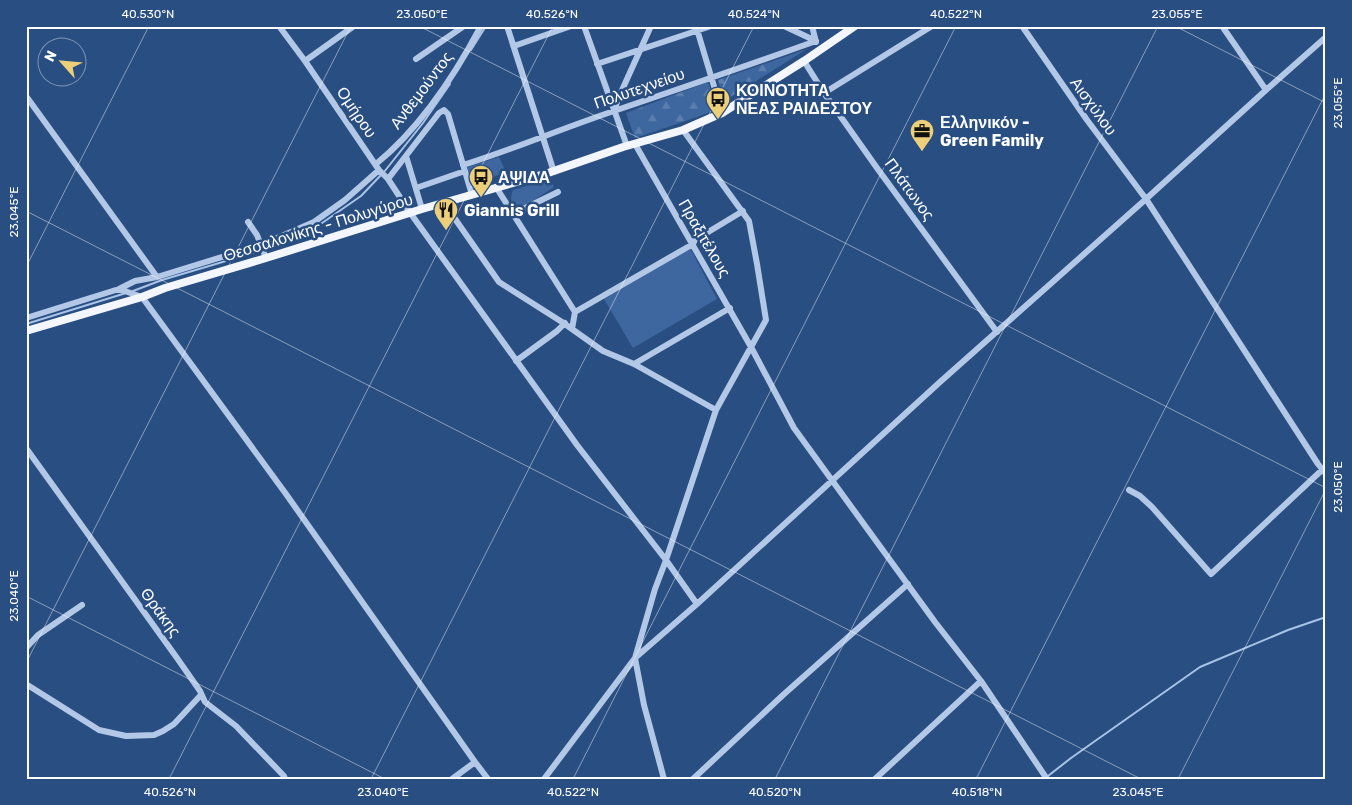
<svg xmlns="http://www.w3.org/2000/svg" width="1352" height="805" viewBox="0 0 1352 805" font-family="Rubik,sans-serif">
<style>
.forest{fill:url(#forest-firs)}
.park{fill:#3e679f}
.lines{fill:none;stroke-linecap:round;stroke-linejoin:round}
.stream{stroke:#a7c3e6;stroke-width:2}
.minor{stroke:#b2c8e6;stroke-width:6}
.major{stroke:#f3f7fd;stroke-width:8}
.ticks{fill:none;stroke:#fff;stroke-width:1;stroke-opacity:0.45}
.labels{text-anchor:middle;stroke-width:5;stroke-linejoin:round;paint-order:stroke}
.street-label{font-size:16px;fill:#fff;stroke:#294e82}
.poi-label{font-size:16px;font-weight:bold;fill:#fff;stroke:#294e82;text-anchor:start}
.neatline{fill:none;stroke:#fff;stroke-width:2}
.ticks-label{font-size:12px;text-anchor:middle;fill:#fff}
</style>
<defs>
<pattern id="forest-firs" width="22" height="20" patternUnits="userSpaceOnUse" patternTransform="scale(1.25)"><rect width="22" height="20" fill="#3e679f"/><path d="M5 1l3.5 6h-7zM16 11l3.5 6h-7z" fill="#5b7ead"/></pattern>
</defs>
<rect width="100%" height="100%" fill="#294e82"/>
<path class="forest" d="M807,49L724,101L718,80Z
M708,82L717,109L700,116L635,138L626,113Z"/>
<path class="park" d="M499,157L506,172L472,185L465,168Z
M546,180L551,182L554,187L519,210C510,207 510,198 513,190Z
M690,248L717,299L633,348L604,299Z"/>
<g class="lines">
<path class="stream" d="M471,50L486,26
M384,172L423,123L450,84
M133,291L162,280L263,250L312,230L361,196L381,175
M26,324L126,293
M1048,776L1071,758L1200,667L1288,630L1326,617"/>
<path class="minor" d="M279,26L305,61L379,170L388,179L411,214L577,445L666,560L655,589L635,658L544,779
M507,26L554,172
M584,26L627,146
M696,26L722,113
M784,26L816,41
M812,26L816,42
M1222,26L1266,90L1146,199L1318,464L1326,474
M514,46L571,26
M416,59L464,26
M305,61L354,26
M804,61L824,93L877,168L997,332
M597,64L711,26
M1266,90L1326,37
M824,93L932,26
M26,96L157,277
M614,111L618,99L651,26
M683,130L749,221L757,264L766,320L716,410L666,560L697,604L940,382L1146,199L1087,120L1022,26
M635,144L751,347L794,428L935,622L981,681L1047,779
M406,156L422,209
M376,164C419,129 455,75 481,26
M463,165C514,149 563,128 614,111C682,88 749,65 816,41
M388,179L439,113L444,110L448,114L472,195
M496,187L575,312
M416,188L465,171
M444,203L499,282L562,322L603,351L634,364L716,410
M513,214L558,192
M248,222L257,235L266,258
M119,289L142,297L286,494L475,762L452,779
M26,318L119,289L135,281L157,277L261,245L314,222L345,200L379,170
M572,329L575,312L693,244L695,240L743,211
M516,361L557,331L565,323
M634,364L730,308
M26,448L177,658L200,691L205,702L236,726L284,776L285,779
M1129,490L1140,496L1152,507L1211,574L1322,470
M26,648L38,635L82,605
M26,684L99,730L126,736L154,735L163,731L174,724L200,696
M475,762L488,779
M664,779L644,705L635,658L697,604
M693,779L783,695L908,584
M875,779L981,681"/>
<path class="major" d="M26,331L142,297L165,288L266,258L422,209L548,173L623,147L683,130L722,113L804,61L855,26"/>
</g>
<path class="ticks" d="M419,26L1326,488M1175,26L1326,103M26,211L1141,779M26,267L149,26M26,596L385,779M26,663L351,26M169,779L553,26M371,779L754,26M573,779L956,26M775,779L1158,26M976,779L1326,93M1178,779L1326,489"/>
<defs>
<symbol id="bus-pin" viewBox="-11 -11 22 30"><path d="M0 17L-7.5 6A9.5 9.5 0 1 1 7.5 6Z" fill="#edce79" stroke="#294e82"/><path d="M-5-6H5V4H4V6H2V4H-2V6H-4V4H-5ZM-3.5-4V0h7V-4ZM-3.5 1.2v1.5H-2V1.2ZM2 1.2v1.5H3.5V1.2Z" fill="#111"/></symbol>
<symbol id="office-pin" viewBox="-11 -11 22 30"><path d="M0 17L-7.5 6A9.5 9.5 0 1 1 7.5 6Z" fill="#edce79" stroke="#294e82"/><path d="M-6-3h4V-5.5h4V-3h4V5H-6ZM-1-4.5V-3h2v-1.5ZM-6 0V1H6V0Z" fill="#111"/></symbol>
<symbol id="restaurant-pin" viewBox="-11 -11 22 30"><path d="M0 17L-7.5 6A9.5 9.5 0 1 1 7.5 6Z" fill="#edce79" stroke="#294e82"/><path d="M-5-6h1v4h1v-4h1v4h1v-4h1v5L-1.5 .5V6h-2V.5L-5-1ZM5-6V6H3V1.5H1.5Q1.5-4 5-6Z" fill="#111"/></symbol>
</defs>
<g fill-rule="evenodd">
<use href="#bus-pin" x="704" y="85" width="28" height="38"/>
<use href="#office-pin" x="908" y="117" width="28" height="38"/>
<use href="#bus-pin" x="467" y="163" width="28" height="38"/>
<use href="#restaurant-pin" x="432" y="196" width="28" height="38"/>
</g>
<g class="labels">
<g class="street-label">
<text transform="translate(639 88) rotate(-19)" y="6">Πολυτεχνείου</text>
<text transform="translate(421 90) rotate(-53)" y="6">Ανθεμούντος</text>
<text transform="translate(1094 106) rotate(54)" y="6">Αισχύλου</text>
<text transform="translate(357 112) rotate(56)" y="6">Ομήρου</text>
<text transform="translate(910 189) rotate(54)" y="6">Πλάτωνος</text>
<text transform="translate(318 227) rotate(-17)" y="6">Θεσσαλονίκης - Πολυγύρου</text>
<text transform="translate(705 238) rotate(60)" y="6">Πραξιτέλους</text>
<text transform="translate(161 612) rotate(54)" y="6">Θράκης</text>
</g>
<g class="poi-label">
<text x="736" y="96">ΚΟΙΝΟΤΗΤΑ<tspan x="736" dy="18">ΝΕΑΣ ΡΑΙΔΕΣΤΟΥ</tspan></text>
<text x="940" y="128">Ελληνικόν -<tspan x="940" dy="18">Green Family</tspan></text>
<text x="498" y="183">ΑΨΙΔΑ</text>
<text x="464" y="216">Giannis Grill</text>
</g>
</g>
<rect width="1352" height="805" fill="none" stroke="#294e82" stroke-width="55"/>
<g transform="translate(62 62) rotate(297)"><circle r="24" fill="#294e82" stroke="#7f95b4"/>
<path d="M0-4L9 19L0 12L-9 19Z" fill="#edce79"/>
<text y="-8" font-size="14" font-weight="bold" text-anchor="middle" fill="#ffffff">N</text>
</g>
<rect x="28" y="28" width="1296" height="750" class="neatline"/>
<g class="ticks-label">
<text x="148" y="18">40.530°N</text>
<text x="422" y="18">23.050°E</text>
<text x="552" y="18">40.526°N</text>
<text x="754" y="18">40.524°N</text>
<text x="956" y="18">40.522°N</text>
<text x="1177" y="18">23.055°E</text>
<text transform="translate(1338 103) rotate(-90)" y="4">23.055°E</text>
<text transform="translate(14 212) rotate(-90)" y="4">23.045°E</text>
<text transform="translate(1338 487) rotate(-90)" y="4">23.050°E</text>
<text transform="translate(14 596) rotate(-90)" y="4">23.040°E</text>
<text x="170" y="796">40.526°N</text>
<text x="383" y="796">23.040°E</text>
<text x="573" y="796">40.522°N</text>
<text x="775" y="796">40.520°N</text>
<text x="977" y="796">40.518°N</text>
<text x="1138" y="796">23.045°E</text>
</g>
</svg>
